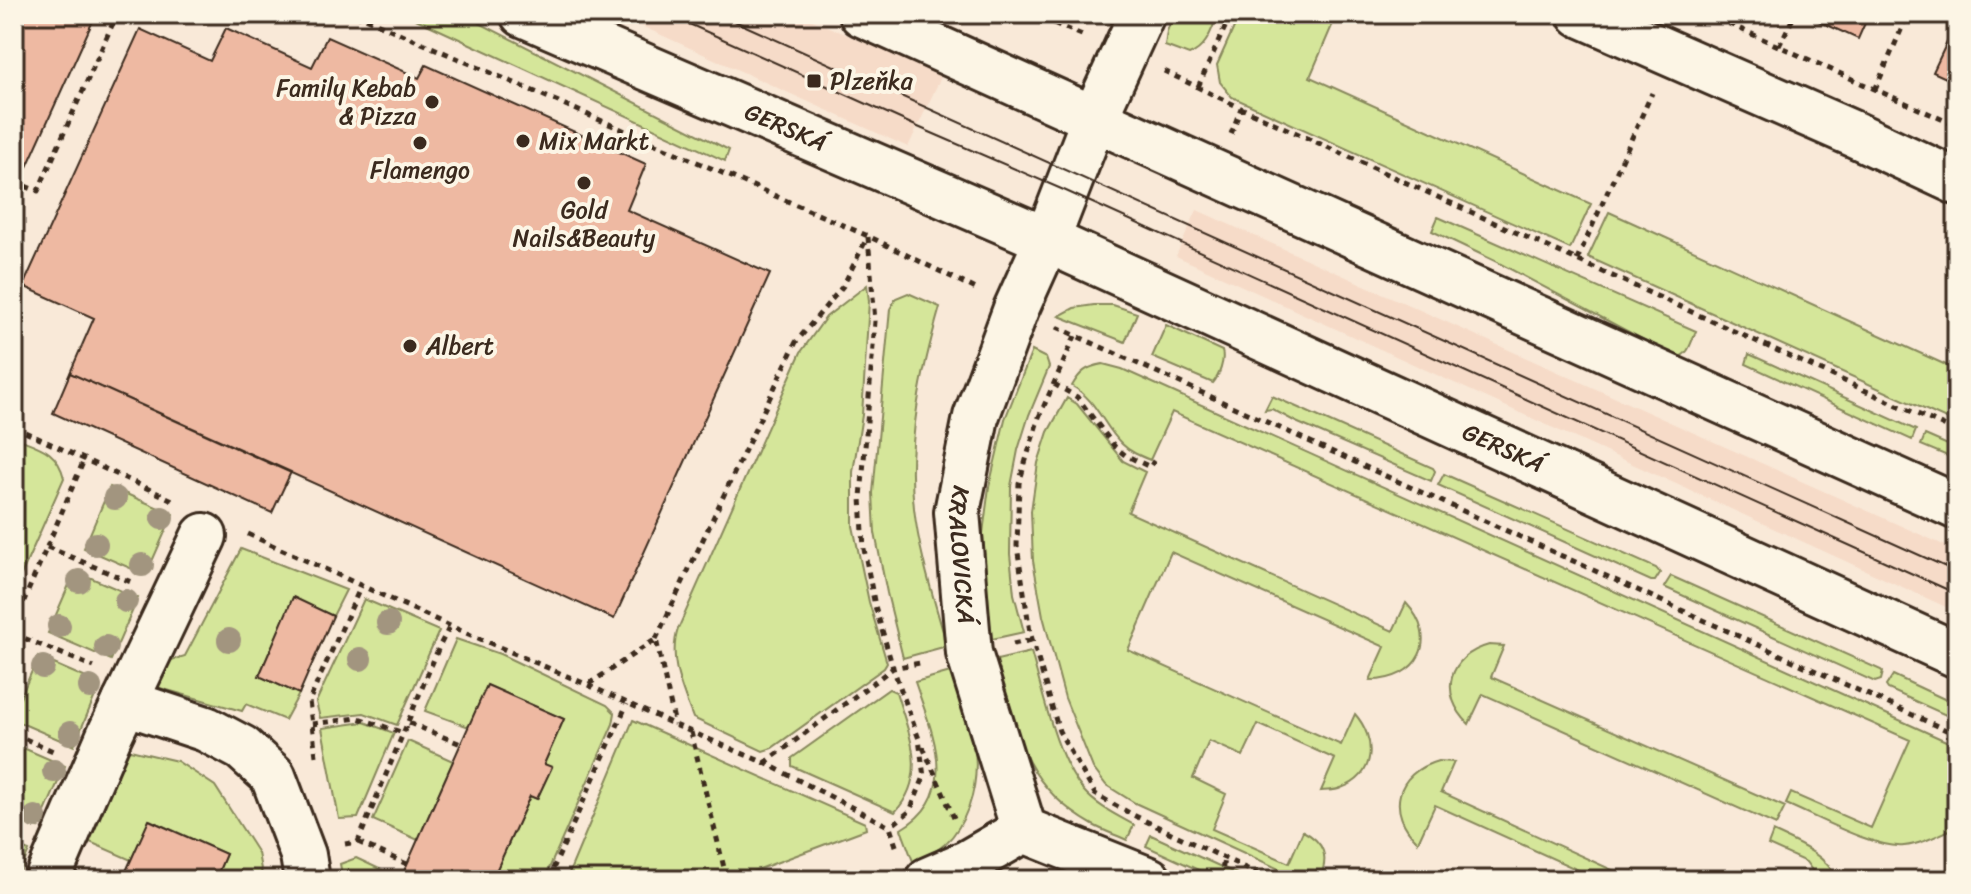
<svg xmlns="http://www.w3.org/2000/svg" width="1971" height="894" viewBox="0 0 1971 894" font-family="Sriracha,sans-serif">
<style>
.built{fill:#f6dbc8}
.green{fill:#d5e69a;stroke:#88885c;stroke-width:2}
.building{fill:#eeb9a2;stroke:#3b2a1e;stroke-width:2}
.lines{fill:none;stroke-linecap:round;stroke-linejoin:round}
.minor-casing{stroke:#3b2a1e;stroke-width:50}
.path{stroke:#3b2a1e;stroke-width:5;stroke-dasharray:6 6;stroke-linecap:butt}
.minor{stroke:#fcf5e5;stroke-width:44}
.tram{stroke:#3b2a1e;stroke-width:2}
.tree{fill:#a2957f}
.poi-dot{fill:#3b2a1e;stroke:#fcf5e5;stroke-width:3}
.labels{text-anchor:middle;stroke-width:8;stroke-linejoin:round;paint-order:stroke}
.poi-label{font-size:24px;fill:#3b2a1e;stroke:#fcf5e5;text-anchor:start}
.street-label{font-size:24px;fill:#3b2a1e;stroke:#fcf5e5}
</style>
<rect width="100%" height="100%" fill="#f9e9d8"/>
<filter id="ink" filterUnits="userSpaceOnUse"><feTurbulence type="fractalNoise" baseFrequency=".0125" numOctaves="2"/><feDisplacementMap in="SourceGraphic" scale="16" xChannelSelector="R" yChannelSelector="G"/><feConvolveMatrix kernelMatrix="1 2 1 2 8 2 1 2 1" color-interpolation-filters="sRGB"/></filter>
<g filter="url(#ink)">
<path class="built" d="M615,14H798L942,75L908,147Z
M1197,210L1957,551V612L1176,256Z"/>
<path class="green" d="M405,14H462L729,150L725,161Z
M1174,14H1218C1211,31 1207,48 1189,55L1165,46L1167,31Z
M1240,14H1337L1310,77L1591,204L1570,249L1232,97L1220,82L1217,65Z
M1609,212L1957,370V424L1588,257Z
M1438,217L1696,331C1691,341 1689,357 1676,357L1495,261L1432,231Z
M867,285L869,301L862,415L853,472V526L869,602L887,663L884,668L772,748L763,751L693,718C682,689 668,659 678,629L801,352L826,317Z
M908,293L940,307C922,370 906,442 914,508C919,554 935,602 947,646L903,658L887,593L875,533L873,493L890,309L896,298Z
M1094,305H1113L1137,313L1125,342L1059,316L1074,308Z
M1166,325L1222,351C1225,361 1219,376 1213,383L1152,357Z
M1032,351L1046,358L1049,367L1029,415L1018,450L1011,486L1010,554L1014,594L1024,632L992,639L987,599L983,533L989,487L1005,419Z
M1749,354L1916,430L1912,440L1746,364Z
M1103,364L1122,369L1957,746V827C1940,834 1923,844 1904,846C1875,849 1815,816 1786,804L1791,793L1871,828L1910,740L1172,412L1150,460C1140,456 1130,452 1122,444C1103,426 1097,400 1072,386C1080,372 1086,367 1103,364Z
M1272,396L1433,468L1435,471L1431,481L1296,422L1272,409L1265,410Z
M1067,398L1077,404L1123,461L1145,472L1128,512L1393,631L1406,603C1440,639 1419,680 1370,680L1385,647L1171,552L1128,650L1341,745L1355,714C1377,739 1376,776 1341,788C1335,791 1328,790 1321,791L1335,759L1258,724L1243,756L1209,741L1193,778L1226,794L1212,829L1289,863L1303,831C1324,842 1330,857 1319,880H1303L1135,803L1106,785L1093,768L1065,698L1043,616L1033,561L1031,511L1038,463L1048,432Z
M1925,435L1957,449V460L1921,445Z
M14,437C38,447 57,449 64,478L14,591Z
M1444,474L1656,568L1660,573L1655,581H1651L1438,485Z
M110,487L173,514L146,575L84,548Z
M241,549L346,590L333,616L293,598L259,676L299,694L285,720L246,704L242,711L160,688H149L158,664L185,656Z
M75,571L138,598L111,660L48,633Z
M1671,576L1881,670L1883,672L1881,680L1875,682L1664,587Z
M364,599L439,631L397,725L364,713L320,718L316,702Z
M456,639L500,654L607,705L615,713L613,724L544,880H492L530,796L537,799L551,768L544,764L564,719L487,685L469,727L425,711Z
M1489,645L1504,646L1491,677L1785,807L1776,825L1483,694L1469,724C1438,694 1448,656 1489,645Z
M1031,652C1043,693 1056,758 1083,790C1097,806 1116,815 1134,825L1127,840C1116,835 1104,831 1093,825C1022,785 1015,732 997,660Z
M38,657L100,684L74,746L14,720V712Z
M954,671C968,718 986,757 969,806C964,819 956,834 946,843C937,852 925,858 914,864L901,829C962,794 932,733 915,682Z
M1893,675L1957,705V720L1888,689L1886,686Z
M889,689L896,692C909,734 929,775 895,812L792,766V758Z
M633,720L865,823L866,829L730,880H566Z
M364,722L394,733L358,818L339,819L322,728Z
M408,741L453,761L418,840L373,820Z
M14,744L65,766L38,828L14,818Z
M130,750L177,761L215,786L258,853L263,880H215L226,854L150,820L131,860L83,839L122,755Z
M1438,761L1454,762L1441,792L1634,880H1600L1435,805L1418,842C1386,812 1395,773 1438,761Z
M1773,832C1799,844 1825,854 1838,880H1819L1806,862L1768,845Z
M1151,835L1250,880H1220L1146,846Z
M14,845L29,851L16,880H14Z
M356,858L401,879L400,880H343L340,864Z"/>
<path class="building" d="M14,14H96L22,178L14,175Z
M1803,14H1869L1858,39Z
M1957,21V83L1933,72Z
M226,28L312,67L327,37L419,78L426,65L646,164L627,210L770,274L614,619L70,373L94,318L23,286L140,29L210,61Z
M70,373L291,472L272,513L53,413Z
M293,597L333,616L299,694L259,676Z
M487,685L564,719L544,764L552,767L537,799L530,796L492,880H400Z
M149,820L226,854L215,880H122Z"/>
<g class="lines">
<defs>
<g id="minor">
<path id="s1" d="M523,14L1047,240L1957,655"/>
<path d="M862,14L1957,507"/>
<path id="s2" d="M1142,14L1094,119L1047,240L1016,309L976,417L957,512L969,653L1024,830L1149,880"/>
<path d="M1580,14L1856,135L1957,182"/>
<path d="M125,702L206,729L242,748L273,776L303,855L307,880"/>
<path d="M47,880L109,736L204,536"/>
<path d="M928,880L967,863L1024,830"/>
</g>
</defs>
<use href="#minor" class="minor-casing"/>
<path class="path" d="M355,14L868,236L976,289
M1032,14L1082,35
M1707,14L1957,126
M1779,46L1795,14
M1164,71L1241,108L1957,432
M1198,87L1231,14
M1875,90L1908,14
M1231,134L1241,108
M14,182L38,191L117,14
M868,237L875,321L861,498L864,549L875,606L893,668L919,739L924,777L910,811L890,827
M1577,260L1652,93
M1057,327L1957,735
M1075,336L1039,417L1019,483L1017,546L1030,632L1059,731L1095,794L1133,815L1271,880
M1054,384L1077,397L1115,447L1125,455L1150,467L1154,461
M14,427L177,502
M248,534L450,626L588,685L675,725L765,763L890,827L897,849
M47,547L131,582
M14,624L84,460
M14,634L94,667
M656,639L796,342L843,286L867,238
M1013,644L1032,640
M589,684L656,639L675,725
M409,723L461,744
M312,724L358,718L404,733
M691,732L727,880
M14,734L53,751
M923,747L954,818
M316,756L309,701L361,586
M765,763L893,668L925,662
M358,842L407,864
M345,844L358,842L439,647L450,626
M548,880L627,704
M1221,880L1224,858"/>
<use href="#minor" class="minor"/>
<path class="tram" d="M667,14L918,127L1066,191L1957,594
M719,14L1957,572"/>
</g>
<g class="tree">
<circle cx="115" cy="498" r="12"/>
<circle cx="162" cy="518" r="12"/>
<circle cx="96" cy="544" r="12"/>
<circle cx="142" cy="565" r="12"/>
<circle cx="79" cy="581" r="12"/>
<circle cx="126" cy="601" r="12"/>
<circle cx="388" cy="623" r="12"/>
<circle cx="59" cy="626" r="12"/>
<circle cx="229" cy="640" r="12"/>
<circle cx="106" cy="647" r="12"/>
<circle cx="360" cy="659" r="12"/>
<circle cx="43" cy="667" r="12"/>
<circle cx="90" cy="687" r="12"/>
<circle cx="70" cy="733" r="12"/>
<circle cx="54" cy="771" r="12"/>
<circle cx="35" cy="817" r="12"/>
</g>
</g>
<g class="poi-dot">
<rect x="806" y="73" width="16" height="16" rx="4"/>
<circle cx="432" cy="102" r="8"/>
<circle cx="523" cy="141" r="8"/>
<circle cx="420" cy="143" r="8"/>
<circle cx="584" cy="183" r="8"/>
<circle cx="410" cy="346" r="8"/>
</g>
<g class="labels">
<g class="poi-label">
<text x="830" y="89">Plzeňka</text>
<text x="416" y="96" text-anchor="end">Family Kebab<tspan x="416" dy="28">&amp; Pizza</tspan></text>
<text x="539" y="149">Mix Markt</text>
<text x="420" y="178" text-anchor="middle">Flamengo</text>
<text x="584" y="218" text-anchor="middle">Gold<tspan x="584" dy="28">Nails&amp;Beauty</tspan></text>
<text x="426" y="354">Albert</text>
</g>
<g class="street-label">
<text dy="8" stroke="none"><textPath href="#s1" startOffset="286">GERSKÁ</textPath></text>
<text dy="8" stroke="none"><textPath href="#s1" startOffset="1072">GERSKÁ</textPath></text>
<text dy="8" stroke="none"><textPath href="#s2" startOffset="576">KRALOVICKÁ</textPath></text>
</g>
</g>
<rect width="1971" height="894" fill="none" stroke="#fcf5e5" stroke-width="48"/>
<rect x="24" y="24" width="1923" height="846" fill="none" stroke="#3b2a1e" stroke-width="3" filter="url(#ink)"/>
</svg>
